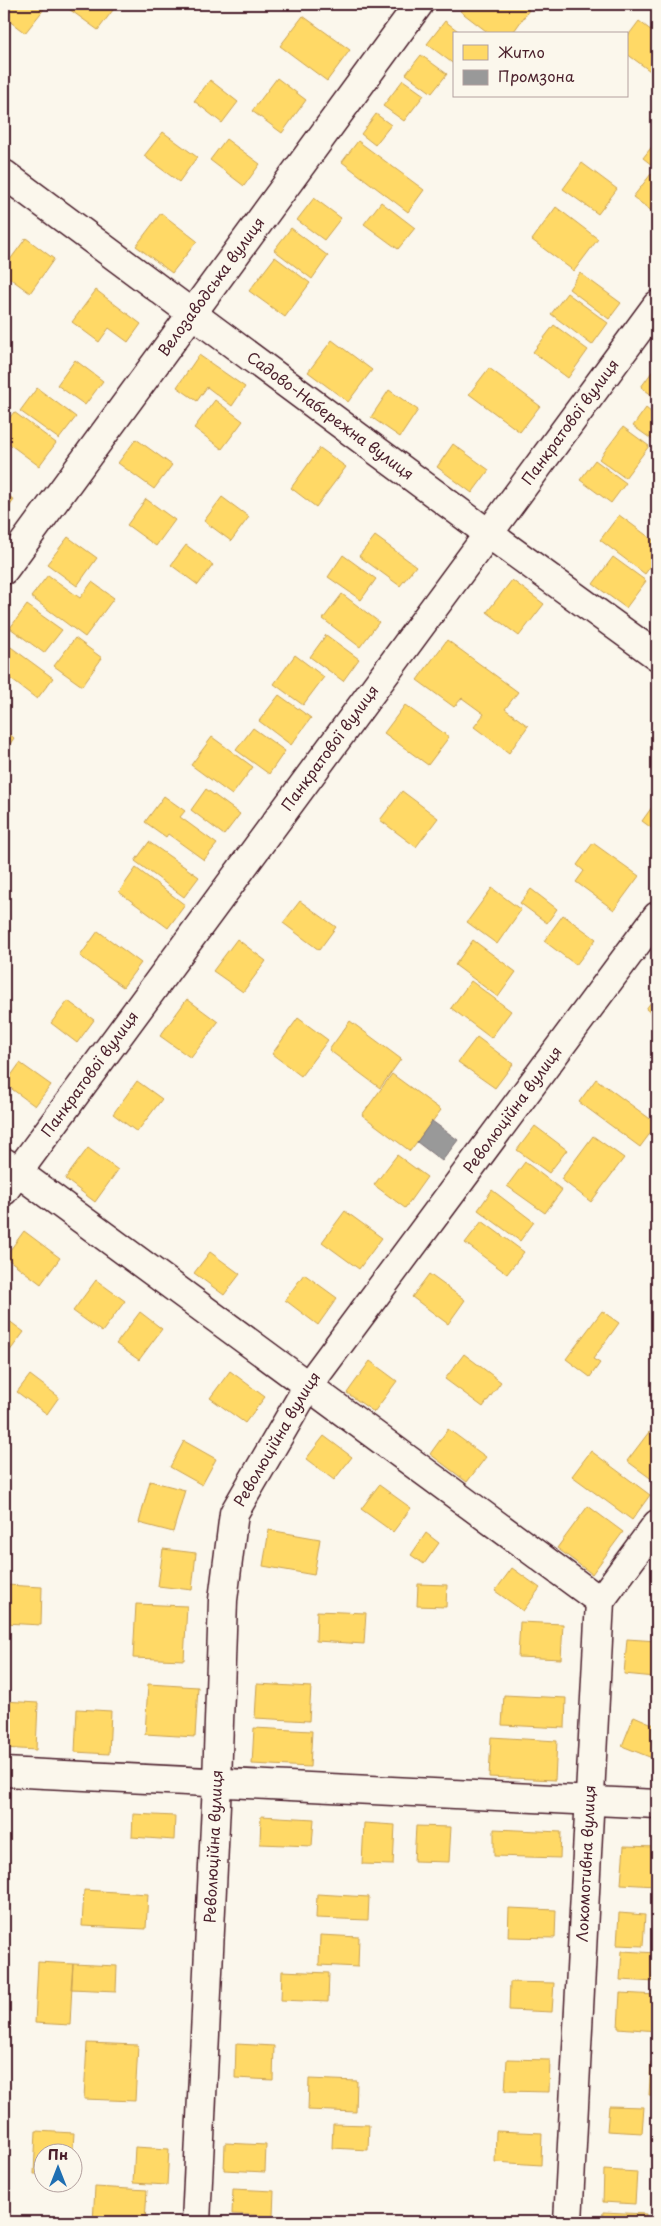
<svg xmlns="http://www.w3.org/2000/svg" width="661" height="2226" viewBox="0 0 661 2226" font-family="'Playpen Sans',sans-serif">
<style>
.homes{fill:#ffd966;stroke:#c9a154}
.industry{fill:#999;stroke:#817478}
.lines{fill:none;stroke-linecap:round;stroke-linejoin:round}
.street-casing{stroke:#4a1f2b;stroke-width:31}
.street{stroke:#fbf7ec;stroke-width:28}
.labels{text-anchor:middle;stroke-width:5;stroke-linejoin:round;paint-order:stroke}
.street-label{font-size:15px;fill:#4a1f2b;stroke:#fbf7ec}
</style>
<rect width="100%" height="100%" fill="#fbf7ec"/>
<filter id="ink" filterUnits="userSpaceOnUse"><feTurbulence type="fractalNoise" baseFrequency=".02" numOctaves="2"/><feDisplacementMap in="SourceGraphic" scale="10" xChannelSelector="R" yChannelSelector="G"/><feConvolveMatrix kernelMatrix="1 2 1 2 8 2 1 2 1" color-interpolation-filters="sRGB"/></filter>
<g filter="url(#ink)">
<path class="homes" d="M4,4H48L25,33L4,17Z
M62,4H113L116,6L98,30Z
M465,4H521L529,10L512,34H490L460,11Z
M303,16L350,50L327,81L280,46Z
M445,21L462,34H455V65L427,44Z
M639,21L657,35V76L627,54V37Z
M421,55L447,74L432,93L406,74Z
M277,78L306,100L282,133L252,111Z
M210,80L238,102L222,123L194,101Z
M403,80L424,95L404,121L383,106Z
M376,114L391,125L375,145L361,134Z
M163,132L197,157L179,182L144,156Z
M226,139L260,164L244,186L210,160Z
M657,140V169L643,158Z
M358,141L424,190L408,212L342,162Z
M582,163L617,189L598,214L563,189Z
M651,174L657,179V215L633,197Z
M314,198L341,218L324,240L297,220Z
M381,202L415,228L398,249L364,224Z
M556,207L598,239L574,271L532,240Z
M161,213L197,241L172,273L136,246Z
M291,228L328,256L312,279L274,250Z
M26,238L54,259L30,293L4,274V268Z
M275,257L310,283L285,317L249,291Z
M580,273L621,303L609,319L569,289Z
M96,290L141,324L128,342L109,328L99,342L72,322Z
M567,293L608,323L592,345L551,314Z
M554,325L588,350L568,378L533,352Z
M332,340L372,370L348,402L308,372Z
M199,355L245,387L232,406L207,387L197,401L177,387Z
M75,360L103,381L85,405L57,385Z
M657,365V399L641,387Z
M489,368L540,406L520,432L469,394Z
M37,388L76,417L59,439L20,411Z
M389,390L418,410L400,437L371,417Z
M215,400L243,421L222,449L194,428Z
M646,408L657,417V443L633,426Z
M14,412L56,443L39,466L4,440V425Z
M623,427L649,446L625,478L599,459Z
M136,439L172,465L154,489L118,463Z
M453,444L489,470L472,493L437,467Z
M320,448L346,467L316,507L291,488Z
M595,460L626,483L611,503L580,480Z
M4,492L14,500L4,514Z
M222,497L249,517L231,541L204,521Z
M146,499L175,520L156,546L127,525Z
M619,515L657,543V557L645,574L600,540Z
M375,536L416,566L400,586L359,556Z
M68,537L97,558L77,586L47,564Z
M186,545L213,565L198,585L171,565Z
M343,555L376,579L361,600L328,577Z
M613,557L646,581L626,608L593,584Z
M48,575L80,598L92,582L114,598L85,637L31,597Z
M512,580L544,604L519,636L487,612Z
M342,594L379,622L360,647L323,619Z
M27,605L62,630L44,653L10,628Z
M326,635L359,659L343,681L310,657Z
M75,638L102,658L82,686L54,666Z
M447,640L518,692L505,709L528,726L509,753L474,727L484,714L462,698L454,707L417,680Z
M4,642L53,678L37,699L4,674Z
M295,655L324,677L303,705L274,684Z
M279,695L311,718L291,745L259,721Z
M405,705L449,737L428,765L384,733Z
M253,728L285,751L269,774L236,750Z
M4,730L14,738L4,753Z
M212,737L253,767L232,795L191,765Z
M206,789L240,814L224,835L191,810Z
M402,791L438,818L416,847L380,820Z
M164,796L185,811L180,817L217,844L204,860L168,834L166,837L145,822Z
M657,800V832L642,821Z
M149,842L199,877L184,897L135,861Z
M593,843L639,876L614,910L576,882L584,871L577,865Z
M136,868L185,905L168,928L119,892Z
M492,888L521,910L497,944L467,922Z
M531,889L557,909L547,923L520,903Z
M300,901L336,927L319,950L283,923Z
M563,915L596,939L576,965L544,941Z
M98,931L141,963L123,987L80,956Z
M237,939L266,961L243,992L213,971Z
M473,940L516,972L498,997L455,965Z
M471,981L511,1011L491,1038L451,1008Z
M657,994V1018L646,1009Z
M187,999L218,1022L191,1058L160,1036Z
M68,1001L94,1020L77,1043L51,1023Z
M298,1018L328,1040L301,1076L272,1054Z
M350,1021L401,1059L380,1088L329,1050Z
M477,1037L513,1064L495,1088L458,1062Z
M20,1063L51,1085L35,1106L5,1084Z
M392,1074L441,1110L410,1151L362,1115Z
M596,1079L657,1124L640,1147L579,1102Z
M137,1081L162,1099L137,1132L113,1114Z
M535,1126L567,1150L549,1173L517,1150Z
M593,1136L624,1158L591,1202L561,1179Z
M88,1148L118,1170L95,1202L65,1179Z
M397,1155L427,1177L405,1208L374,1185Z
M525,1162L562,1190L545,1213L507,1186Z
M492,1190L534,1222L520,1241L478,1210Z
M345,1211L382,1238L359,1269L322,1242Z
M482,1221L524,1252L507,1274L465,1243Z
M24,1231L60,1258L41,1284L5,1257Z
M210,1252L240,1274L224,1295L194,1273Z
M304,1274L337,1298L318,1325L285,1300Z
M429,1274L465,1300L448,1324L412,1297Z
M96,1280L125,1301L102,1332L73,1311Z
M602,1311L619,1323L593,1359L600,1363L590,1377L566,1359Z
M140,1312L162,1329L139,1360L116,1344Z
M4,1317L24,1332L6,1356L4,1354Z
M464,1354L501,1382L483,1407L445,1379Z
M370,1361L397,1381L374,1412L347,1393Z
M230,1371L265,1397L245,1423L210,1398Z
M30,1375L59,1397L47,1414L17,1392Z
M448,1429L486,1457L467,1482L430,1454Z
M649,1432L657,1438V1483L627,1461Z
M324,1436L352,1457L334,1480L306,1459Z
M184,1441L216,1459L202,1485L170,1467Z
M591,1451L650,1495L632,1520L572,1476Z
M150,1481L185,1490L173,1532L139,1523Z
M379,1485L411,1508L393,1532L361,1509Z
M588,1506L623,1532L592,1574L557,1548Z
M269,1530L320,1539L314,1575L263,1566Z
M426,1533L439,1543L424,1564L411,1555Z
M163,1549L196,1553L192,1590L158,1586Z
M512,1568L540,1588L523,1611L495,1591Z
M418,1584L447,1585L446,1607L417,1606Z
M6,1585L42,1587L41,1625L4,1623Z
M136,1604L187,1606L184,1660L133,1658Z
M317,1611L366,1613L364,1644L316,1641Z
M520,1622L563,1624L561,1659L518,1657Z
M627,1639L657,1641L655,1677L624,1674Z
M148,1684L198,1687L195,1737L145,1734Z
M257,1684L311,1687L309,1721L255,1718Z
M504,1695L566,1698L565,1728L502,1725Z
M4,1701L38,1703L36,1750L4,1748Z
M77,1709L111,1711L109,1754L75,1752Z
M634,1716L657,1726V1760L622,1746Z
M254,1728L312,1731L310,1767L252,1764Z
M491,1737L557,1741L555,1780L489,1777Z
M133,1814L175,1816L174,1840L132,1837Z
M261,1816L314,1819L312,1846L260,1844Z
M364,1823L395,1825L393,1865L362,1864Z
M416,1826L451,1827L449,1862L414,1861Z
M494,1829L561,1832L560,1858L494,1856Z
M624,1846L657,1847L656,1886L621,1884Z
M84,1890L148,1894L146,1929L82,1926Z
M317,1894L369,1897L368,1920L316,1918Z
M509,1908L556,1910L555,1938L508,1937Z
M619,1913L645,1915L643,1946L617,1945Z
M320,1935L359,1937L358,1967L319,1965Z
M622,1951L657,1953L656,1982L620,1980Z
M38,1962L73,1964L70,2025L35,2023Z
M73,1964L117,1966L116,1991L71,1989Z
M282,1971L329,1973L328,2002L281,2000Z
M510,1982L554,1983L552,2012L509,2010Z
M620,1993L657,1995V2031L618,2028Z
M87,2043L138,2045L135,2101L84,2099Z
M236,2044L274,2046L273,2080L235,2078Z
M507,2059L550,2060L549,2092L505,2091Z
M4,2062H6L4,2094Z
M651,2063H657V2096L649,2095Z
M309,2079L357,2081L356,2112L308,2110Z
M609,2106L644,2107L642,2133L607,2131Z
M333,2124L369,2125L368,2150L332,2148Z
M36,2131L74,2133L72,2164V2154H42V2174H34Z
M496,2131L542,2133L541,2165L495,2162Z
M225,2143L266,2145L265,2172L224,2170Z
M135,2147L169,2149L167,2185L133,2183Z
M604,2170L637,2172L635,2204L603,2202Z
M95,2187L147,2190L145,2222H93Z
M233,2189L274,2191L273,2216L232,2214Z
M603,2212L646,2214V2222H602Z"/>
<path class="industry" d="M432,1121L458,1140L442,1161L417,1142Z"/>
<g class="lines">
<defs>
<g id="street">
<path id="s1" d="M4,174L489,534L657,656"/>
<path id="s2" d="M4,570L419,4"/>
<path d="M4,1162L600,1601"/>
<path id="s3" d="M4,1191L657,305"/>
<path d="M4,1772L657,1804"/>
<path id="s4" d="M196,2222L217,1783L223,1600L234,1513L308,1386L657,916"/>
<path id="s5" d="M568,2222L600,1601L657,1524"/>
</g>
</defs>
<use href="#street" class="street-casing"/>
<use href="#street" class="street"/>
</g>
</g>
<g class="labels">
<g class="street-label">
<text dy="5" stroke="none"><textPath href="#s2" startOffset="351">Велозаводська вулиця</textPath></text>
<text dy="5" stroke="none"><textPath href="#s1" startOffset="406">Садово-Набережна вулиця</textPath></text>
<text dy="5" stroke="none"><textPath href="#s3" startOffset="955">Панкратової вулиця</textPath></text>
<text dy="5" stroke="none"><textPath href="#s3" startOffset="550">Панкратової вулиця</textPath></text>
<text dy="5" stroke="none"><textPath href="#s3" startOffset="145">Панкратової вулиця</textPath></text>
<text dy="5" stroke="none"><textPath href="#s4" startOffset="1201">Революційна вулиця</textPath></text>
<text dy="5" stroke="none"><textPath href="#s4" startOffset="796">Революційна вулиця</textPath></text>
<text dy="5" stroke="none"><textPath href="#s4" startOffset="376">Революційна вулиця</textPath></text>
<text dy="5" stroke="none"><textPath href="#s5" startOffset="359">Локомотивна вулиця</textPath></text>
</g>
</g>
<rect width="661" height="2226" fill="none" stroke="#fbf7ec" stroke-width="20"/>
<rect x="10" y="10" width="641" height="2206" fill="none" stroke="#4a1f2b" stroke-width="2" filter="url(#ink)"/>
<rect x="453" y="32" width="175" height="65" fill="#fbf7ec" stroke="#b4a19f"/>
<rect x="463" y="45" width="25" height="15" fill="#ffd966" stroke="#b4a19f"/>
<text x="498" y="58" font-size="15" fill="#4a1f2b">Житло</text>
<rect x="463" y="70" width="25" height="15" fill="#999999" stroke="#b4a19f"/>
<text x="498" y="82" font-size="15" fill="#4a1f2b">Промзона</text>
<g transform="translate(58 2168)"><circle r="24" fill="#fbf7ec" stroke="#b4a19f"/>
<path d="M0-4L9 19L0 12L-9 19Z" fill="#1f6fb2"/>
<text y="-8" font-size="14" font-weight="bold" text-anchor="middle" fill="#4a1f2b">Пн</text>
</g>
</svg>
